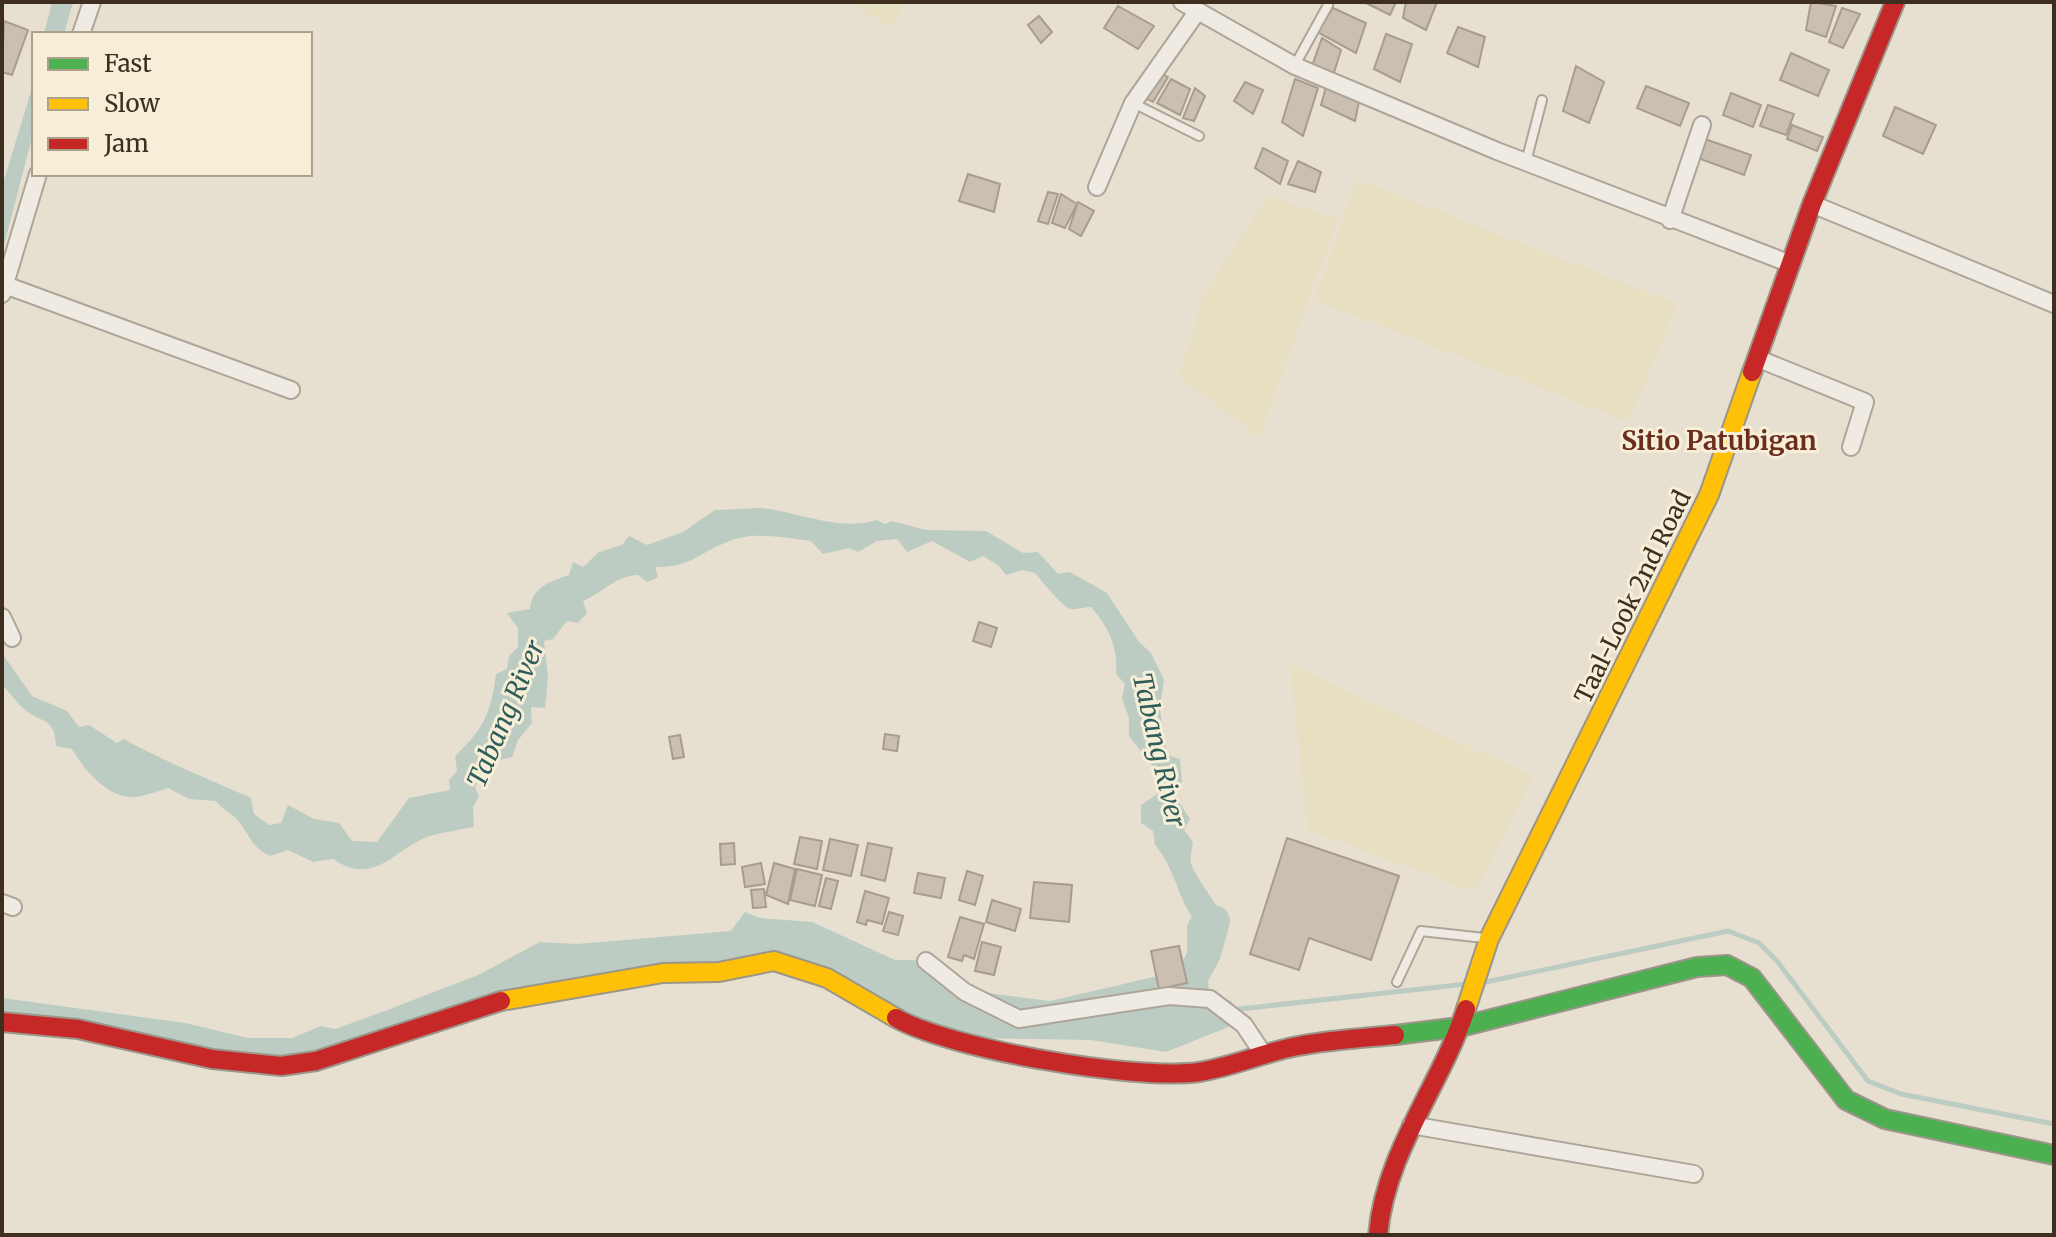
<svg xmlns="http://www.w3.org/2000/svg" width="2056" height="1237" viewBox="0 0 2056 1237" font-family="Merriweather,serif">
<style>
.farmland{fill:#e6dfc2}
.water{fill:#bcccc2}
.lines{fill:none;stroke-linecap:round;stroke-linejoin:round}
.stream{stroke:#bcccc2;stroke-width:5}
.river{stroke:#bcccc2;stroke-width:32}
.building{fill:#cbbfb2;stroke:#a89c90;stroke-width:2}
.lane-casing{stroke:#ada599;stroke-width:12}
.street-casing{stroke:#ada599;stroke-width:20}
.fast-casing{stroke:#9c958a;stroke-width:22}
.slow-casing{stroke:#9c958a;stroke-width:22}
.jam-casing{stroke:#9c958a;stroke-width:22}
.lane{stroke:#efebe3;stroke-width:8}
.street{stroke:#efebe3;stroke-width:16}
.fast{stroke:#4caf50;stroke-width:18}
.slow{stroke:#ffc107;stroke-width:18}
.jam{stroke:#c62828;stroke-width:18}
.labels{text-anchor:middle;stroke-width:6;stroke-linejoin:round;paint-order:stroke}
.street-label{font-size:24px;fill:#3d2e20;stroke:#f7eed8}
.neighbourhood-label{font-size:26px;font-weight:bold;fill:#6b2e1e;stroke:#f7eed8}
.water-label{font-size:26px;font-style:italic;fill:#2f5d5a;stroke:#f7eed8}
</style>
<rect width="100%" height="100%" fill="#e7e0d1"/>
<path class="farmland" d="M848,2H905L890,27Z
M1356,179L1678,304L1628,422L1314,300Z
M1267,196L1338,219L1259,438L1179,377L1203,296Z
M1290,665L1533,776L1475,892L1308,830Z"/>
<path class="water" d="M52,2H73L64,34H44Z
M34,81V130L2,253V187Z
M761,508C797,512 841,532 876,520L885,524L892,521L926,530L986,531L1023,553L1038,552L1058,574L1070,572L1107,593L1139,642L1151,653L1164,680L1160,709L1167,755L1180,759L1182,782L1174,794L1190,819L1184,830L1193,842C1192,849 1189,860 1192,866C1207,900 1249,929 1207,963L1187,952V926L1192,917C1177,894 1173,865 1155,845L1153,831L1141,823V805L1159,793L1153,767L1129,736V718L1122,698L1125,684L1116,674C1118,646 1109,628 1091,607C1084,607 1077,610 1071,609C1063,608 1041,580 1035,573L1022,570L1006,575L999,566L983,556L970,562L932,541L907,552L897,539L877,541L858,552L849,548L823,554L811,541C786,538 754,531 730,541C699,552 691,568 655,567L658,577L647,582L638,575C615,576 604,592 583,601L587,613L578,623L567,621L553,639L544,641L548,677L545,708L531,707L532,723L518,740L512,757L487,763L475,787L479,797L473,807L474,827C459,830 444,832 430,836C394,848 375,888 333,859L313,862L288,850L270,856C252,847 251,838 240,823C234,814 223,810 216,801L189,799L168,788C158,791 147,795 137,797C109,800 84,770 72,749L56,746C55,716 41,724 24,709C16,702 9,692 2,684V653L32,696L67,711L79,727L89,725L117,743L124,739C165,762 209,779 251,798L254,814L269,825L281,823L288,805L314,819L339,823L352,841L377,842L409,798L450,790L449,780L457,771L455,756C483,730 491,713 496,674L507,669L509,656L518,647V628L507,613L530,609C532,587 549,582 569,575L573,562L583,567L599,552L622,545L629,536L647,545L683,532L715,510Z
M745,912L760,918L812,922L895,960H914L980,992L1050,1001L1184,970L1208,982L1209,989L1232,1002L1236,1024L1166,1052L1091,1040L976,1038L911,1019L765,954L274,1061L2,1018V998L185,1023L248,1038H292L321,1026L335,1029L382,1012L478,975L540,942L577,944L731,931Z"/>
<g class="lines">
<path class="stream" d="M1481,983L1728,931L1759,943L1777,961L1868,1081L1901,1094L2054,1124
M1230,1010L1467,984"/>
<path class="river" d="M1170,1011L1176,1007L1205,953L1214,921"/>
</g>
<path class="building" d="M1364,2H1396L1390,15Z
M1406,2H1437L1426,30L1403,18Z
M1811,2L1836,6L1826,37L1806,30Z
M1118,6L1154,26L1138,49L1104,28Z
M1333,8L1366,23L1356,53L1317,32Z
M1842,8L1860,14L1843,48L1829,42Z
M1039,16L1052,32L1041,43L1028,25Z
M4,21L28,30L12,75L2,72Z
M1458,27L1485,37L1478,67L1447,53Z
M1386,34L1412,44L1400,82L1374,69Z
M1322,38L1341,50L1333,76L1313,63Z
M1791,53L1829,70L1818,96L1780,80Z
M1576,66L1604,82L1589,123L1563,111Z
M1159,72L1168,77L1153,102L1144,97Z
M1171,79L1190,89L1180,115L1157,103Z
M1295,79L1318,88L1303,136L1282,122Z
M1245,82L1263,90L1253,114L1234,101Z
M1646,86L1689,103L1680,126L1637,108Z
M1326,87L1359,101L1355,121L1321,105Z
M1195,88L1205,96L1194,121L1183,118Z
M1731,93L1761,105L1753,127L1723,115Z
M1768,105L1794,114L1786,135L1760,126Z
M1895,107L1936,125L1923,154L1883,136Z
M1792,125L1823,137L1817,151L1787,139Z
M1702,138L1751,155L1744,175L1695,157Z
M1263,148L1288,161L1280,184L1255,168Z
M1298,161L1321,172L1315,192L1288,184Z
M968,174L1000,184L994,212L959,201Z
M1048,192L1058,194L1048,224L1038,221Z
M1061,194L1077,204L1065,228L1052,223Z
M1078,202L1094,211L1081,236L1069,229Z
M979,622L997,628L991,647L973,641Z
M885,734L899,736L897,751L883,749Z
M680,735L684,757L673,759L669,737Z
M800,837L822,841L817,869L794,864Z
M1287,838L1399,876L1371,960L1309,938L1299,970L1250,954Z
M830,839L858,845L851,876L823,870Z
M734,843L735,864L721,865L720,844Z
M868,843L892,848L885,881L861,875Z
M761,863L765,884L745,887L742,867Z
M774,863L795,869L788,904L766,895Z
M797,869L822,875L815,906L790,900Z
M967,871L983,876L975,905L959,900Z
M918,873L945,878L941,898L914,893Z
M826,878L838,881L831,909L819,906Z
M1034,882L1072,885L1069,922L1030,918Z
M764,889L766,907L753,908L751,890Z
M865,891L889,898L882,924L867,920L866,925L857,922Z
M992,900L1021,909L1015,931L986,922Z
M889,912L903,916L898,935L883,931Z
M960,917L984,924L974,959L964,955L962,961L948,957Z
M982,942L1001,947L994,975L975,971Z
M1179,946L1187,983L1159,989L1151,951Z"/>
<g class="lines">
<defs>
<path id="lane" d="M1295,65L1328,5
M1133,103L1199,136
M1526,162L1542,100
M1397,982L1421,931L1484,938"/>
<path id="street" d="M1182,2L1295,66L1497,151L1791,264
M81,34L92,2
M1097,187L1133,103L1197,12
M1812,204L2054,304
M1670,220L1702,125
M5,285L291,390
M2,294L38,174
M1759,359L1865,402L1851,447
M2,617L12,638
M2,903L13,907
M926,961L965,992L1019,1019L1169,996L1210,999L1244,1025L1264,1055
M1411,1125L1694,1174"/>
<path id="fast" d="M1395,1035L1460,1027L1697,967L1727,965L1752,978L1846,1100L1885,1119L2054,1155"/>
<path id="slow" d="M501,1001L663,973L719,972L774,961L827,978L896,1018
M1466,1009L1489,939L1709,495L1752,372"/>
<path id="jam" d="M1752,372L1812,204L1895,2
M896,1018C950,1049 1136,1081 1199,1072C1232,1067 1265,1052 1298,1046C1330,1040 1363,1038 1395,1035
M2,1022L78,1029L212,1059L281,1066L316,1061L501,1001
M1378,1235C1385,1152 1441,1085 1466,1009"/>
</defs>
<use href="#lane" class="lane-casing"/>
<use href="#street" class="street-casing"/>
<use href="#fast" class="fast-casing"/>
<use href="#slow" class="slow-casing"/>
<use href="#jam" class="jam-casing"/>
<use href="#lane" class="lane"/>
<use href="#street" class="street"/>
<use href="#fast" class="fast"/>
<use href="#slow" class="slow"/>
<use href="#jam" class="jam"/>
</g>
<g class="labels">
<g class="street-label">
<text transform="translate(1633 597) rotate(-64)" y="8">Taal-Look 2nd Road</text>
</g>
<g class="neighbourhood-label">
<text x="1719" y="450">Sitio Patubigan</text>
</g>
<g class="water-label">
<text transform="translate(506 714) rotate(-67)" y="9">Tabang River</text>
<text transform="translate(1159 750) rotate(77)" y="9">Tabang River</text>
</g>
</g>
<rect width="2056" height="1237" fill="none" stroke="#3d2e20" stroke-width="8"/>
<rect x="32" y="32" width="280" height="144" fill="#f7eed8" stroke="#ada18e" stroke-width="2"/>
<rect x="48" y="58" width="40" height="12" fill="#4caf50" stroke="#ada18e" stroke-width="2"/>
<text x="104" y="72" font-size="24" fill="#3d2e20">Fast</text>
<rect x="48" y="98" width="40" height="12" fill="#ffc107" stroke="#ada18e" stroke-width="2"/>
<text x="104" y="112" font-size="24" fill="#3d2e20">Slow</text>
<rect x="48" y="138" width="40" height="12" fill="#c62828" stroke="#ada18e" stroke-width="2"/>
<text x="104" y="152" font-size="24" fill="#3d2e20">Jam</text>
</svg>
